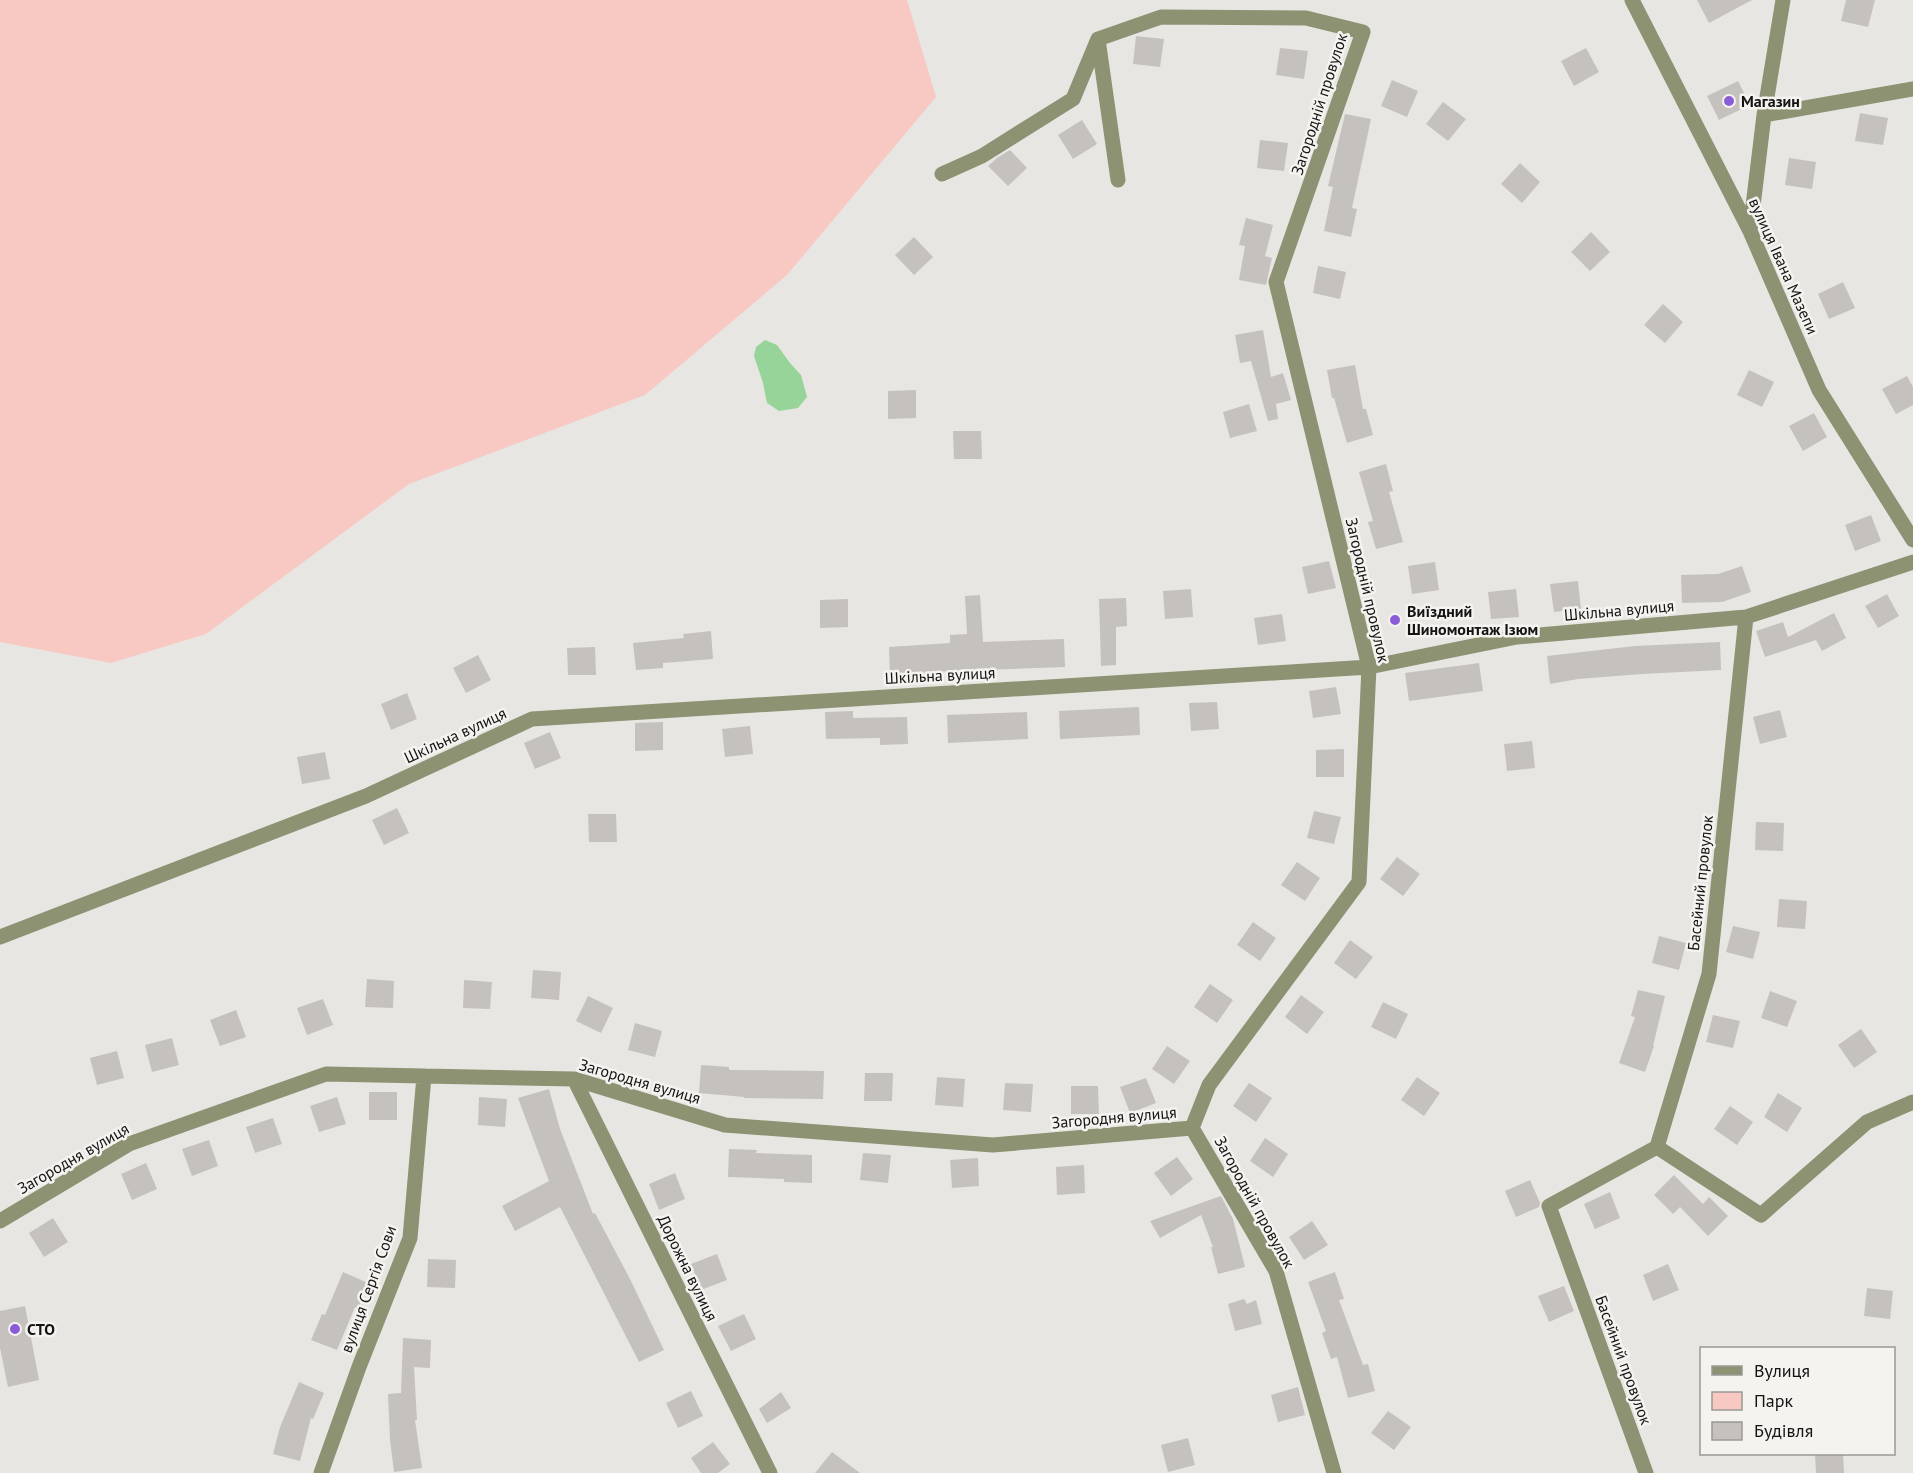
<svg xmlns="http://www.w3.org/2000/svg" width="1913" height="1473" viewBox="0 0 1913 1473" font-family="'PT Sans',sans-serif">
<style>
.green{fill:#f8c9c3}
.water{fill:#97d49a}
.building{fill:#c5c1bf}
.lines{fill:none;stroke-linecap:round;stroke-linejoin:round}
.minor{stroke:#8c9272;stroke-width:15}
.poi-dot{fill:#8a5dd7;stroke:#f5f3ef;stroke-width:2}
.labels{text-anchor:middle;stroke-width:5;stroke-linejoin:round;paint-order:stroke}
.poi-label{font-size:16px;font-weight:bold;fill:#141312;stroke:#f5f3ef;text-anchor:start}
.street-label{font-size:16px;fill:#141312;stroke:#f5f3ef}
</style>
<rect width="100%" height="100%" fill="#e8e6e2"/>
<path class="green" d="M0,0H907L936,97L787,275L645,395L409,484L206,634L111,663L0,642Z"/>
<path class="water" d="M765,340L777,345L790,363L801,375L807,397L798,408L779,411L767,403L763,383L754,356L756,347Z"/>
<path class="building" d="M1697,0H1752L1709,23Z
M1846,0H1875L1868,27L1841,21Z
M1136,36L1164,39L1160,67L1133,64Z
M1280,48L1308,51L1304,79L1276,75Z
M1586,48L1599,72L1574,86L1561,61Z
M1392,80L1418,91L1407,117L1381,106Z
M1738,81L1750,105L1719,120L1707,96Z
M1443,102L1466,119L1448,141L1426,124Z
M1860,113L1888,118L1883,145L1855,141Z
M1345,114L1371,119L1352,208L1357,209L1351,237L1324,231L1333,187L1328,186Z
M1082,120L1097,144L1073,159L1058,135Z
M1260,140L1288,143L1284,171L1257,168Z
M1010,150L1027,168L1008,186L988,166L997,158Z
M1789,158L1816,162L1812,189L1785,185Z
M1520,163L1540,182L1522,203L1501,184Z
M1246,218L1273,225L1265,256L1272,258L1266,285L1239,280L1245,246L1239,245Z
M1591,232L1610,252L1590,271L1571,252Z
M914,237L933,257L914,275L895,255Z
M1318,266L1346,272L1340,299L1313,293Z
M1843,282L1855,308L1829,319L1818,294Z
M1663,304L1683,322L1665,343L1644,325Z
M1263,330L1271,377L1283,373L1291,400L1276,404L1278,419L1268,421L1251,361L1240,363L1235,335Z
M1355,365L1363,409H1366L1373,435L1347,443L1334,398H1332L1327,370Z
M1749,370L1774,382L1762,407L1737,395Z
M1907,376L1913,387V405L1896,414L1882,389Z
M916,390V418L888,419V391Z
M1249,404L1257,431L1230,438L1223,412Z
M1814,413L1827,437L1803,451L1789,426Z
M953,431H981L982,459H954Z
M1386,464L1393,491L1389,492L1403,542L1376,549L1368,522L1373,521L1359,472Z
M1871,515L1881,541L1855,551L1845,525Z
M1329,561L1336,588L1308,594L1302,567Z
M1435,562L1439,590L1412,594L1408,566Z
M1742,566L1751,592L1722,602L1682,603L1681,575L1718,574Z
M1578,581L1581,609L1554,612L1550,584Z
M1191,589L1193,617L1165,619L1163,591Z
M1516,589L1519,617L1491,619L1488,592Z
M1887,594L1899,616L1878,628L1865,606Z
M980,595L983,642L1064,639L1065,667L984,670V672L952,674V671L890,675L889,647L950,643V635L967,634L965,596Z
M1126,598L1127,626L1116,627V665L1101,666L1099,599Z
M848,599V627L820,628V600Z
M1834,613L1846,638L1822,651L1816,640L1765,657L1756,631L1783,622L1788,637Z
M1282,614L1286,641L1258,645L1254,618Z
M711,631L713,659L663,663V668L636,670L633,643L684,638L683,634Z
M1720,642L1721,670L1642,674L1578,679L1550,684L1547,656L1635,646Z
M595,647L596,675H568L567,648Z
M478,655L491,680L466,693L453,668Z
M1479,663L1483,691L1409,701L1405,673Z
M1336,687L1341,714L1313,718L1309,691Z
M407,693L417,719L391,730L381,704Z
M1217,702L1219,729L1191,731L1189,703Z
M1139,707L1140,735L1060,739L1059,711Z
M1780,710L1787,737L1760,744L1753,717Z
M853,711V718L907,717L908,744L880,745V738L826,739L825,712Z
M1027,712L1028,739L948,743L947,715Z
M663,722V750L635,751V723Z
M750,726L753,754L725,757L722,729Z
M550,732L561,758L535,769L524,743Z
M1532,741L1535,768L1507,771L1504,744Z
M1344,749V777H1316V750Z
M325,752L330,779L302,784L297,757Z
M397,808L409,833L384,845L372,820Z
M1314,811L1341,817L1334,844L1307,838Z
M588,814H616L617,842H589Z
M1756,822L1784,823L1783,851L1755,850Z
M1397,857L1420,874L1403,896L1380,879Z
M1297,862L1320,878L1305,901L1281,885Z
M1779,899L1807,901L1805,929L1777,927Z
M1253,922L1276,938L1260,961L1237,945Z
M1733,926L1760,932L1753,959L1726,952Z
M1659,936L1686,943L1679,970L1652,963Z
M1350,940L1373,957L1356,979L1334,963Z
M533,970L561,972L559,1000L531,998Z
M367,979L394,981L393,1008L365,1007Z
M464,980L492,982L490,1009L463,1008Z
M1210,984L1233,1000L1217,1023L1194,1007Z
M1638,990L1665,996L1653,1046H1654L1645,1072L1619,1063L1635,1017L1631,1016Z
M1770,991L1797,1001L1787,1027L1761,1018Z
M1301,995L1324,1012L1307,1034L1285,1017Z
M588,996L613,1008L601,1033L576,1021Z
M323,999L333,1025L307,1035L297,1008Z
M1383,1002L1408,1014L1396,1039L1371,1027Z
M236,1010L246,1037L220,1046L210,1020Z
M1713,1015L1740,1021L1733,1048L1706,1042Z
M635,1023L662,1031L655,1057L628,1050Z
M1861,1029L1877,1052L1854,1068L1838,1045Z
M172,1038L179,1065L152,1072L145,1045Z
M1167,1046L1190,1061L1174,1084L1152,1069Z
M117,1051L124,1078L97,1085L90,1058Z
M701,1065L729,1067V1070L824,1071L823,1099L744,1098V1097L699,1093Z
M865,1073H893L892,1101H864Z
M937,1077L965,1079L963,1107L935,1105Z
M1417,1077L1440,1093L1424,1116L1401,1100Z
M1146,1078L1156,1103L1130,1113L1120,1087Z
M1005,1083L1033,1084L1031,1112L1003,1110Z
M1249,1083L1272,1098L1256,1122L1233,1106Z
M1071,1086H1098L1099,1114H1071Z
M549,1089L560,1129L593,1214L595,1213L630,1279L664,1350L639,1362L560,1207L515,1231L502,1206L549,1181L518,1098Z
M369,1092H397V1120H369Z
M1778,1093L1802,1108L1787,1132L1764,1117Z
M337,1097L346,1124L319,1132L310,1106Z
M479,1097L507,1099L505,1127L478,1125Z
M1730,1106L1753,1122L1737,1145L1714,1129Z
M273,1118L282,1144L255,1153L246,1127Z
M1265,1138L1288,1154L1273,1177L1250,1161Z
M209,1140L218,1166L192,1176L182,1149Z
M729,1149L757,1150L756,1153L812,1155V1183L784,1182V1179L728,1177Z
M863,1153L891,1155L888,1183L860,1180Z
M1177,1157L1193,1179L1171,1196L1154,1173Z
M978,1158L979,1186L952,1188L950,1160Z
M146,1163L157,1189L132,1200L121,1174Z
M1084,1165L1085,1193L1057,1195L1056,1167Z
M675,1173L685,1199L659,1210L649,1184Z
M1674,1175L1703,1204L1709,1197L1728,1216L1708,1236L1680,1207L1673,1214L1654,1195Z
M1530,1180L1540,1203L1539,1207L1516,1217L1505,1191Z
M1610,1192L1620,1218L1595,1229L1584,1204Z
M1221,1196L1233,1219L1245,1267L1218,1274L1211,1247H1213L1201,1215L1160,1238L1150,1221Z
M53,1218L68,1242L44,1257L29,1233Z
M1312,1221L1328,1245L1304,1260L1289,1237Z
M717,1254L727,1280L701,1290L691,1264Z
M428,1259L456,1260L455,1288L427,1287Z
M1668,1264L1679,1290L1653,1301L1643,1275Z
M343,1272L368,1283L358,1309L355,1307L337,1350L311,1340L322,1314L325,1315Z
M1335,1272L1344,1299L1339,1300L1363,1365L1368,1364L1375,1391L1348,1398L1337,1357L1331,1359L1322,1333L1326,1331L1308,1282Z
M1564,1286L1574,1311L1549,1322L1538,1296Z
M1867,1288L1893,1291L1890,1319L1864,1316Z
M1244,1299L1247,1304L1256,1300L1262,1324L1235,1331L1228,1304Z
M25,1306L39,1380L8,1387L0,1348V1311Z
M744,1314L756,1339L731,1351L718,1326Z
M403,1338L431,1340L430,1368L414,1367L417,1420H415L422,1468L394,1472L390,1440L388,1394L401,1393Z
M299,1382L324,1393L313,1419L311,1418L300,1461L273,1454L280,1427Z
M1298,1387L1305,1415L1278,1422L1271,1395Z
M691,1391L703,1416L678,1428L666,1403Z
M781,1392L791,1408L767,1423L759,1409Z
M1388,1411L1411,1427L1394,1450L1371,1433Z
M1188,1438L1195,1465L1168,1472L1161,1445Z
M713,1442L730,1464L718,1473H701L691,1458Z
M832,1452L860,1473H815Z
M1815,1454H1843L1844,1473H1816Z"/>
<g class="lines">
<path class="minor" d="M1632,0L1750,231L1819,390L1913,540
M1764,115L1913,89
M942,174L982,156L1073,99L1098,39
M1118,180L1098,39L1161,17L1306,18L1363,32L1276,282L1369,667L1359,882L1209,1085L1192,1128L1276,1271L1334,1473
M1750,231L1764,115L1783,0
M0,937L366,796L532,719L1369,667L1517,637L1746,617L1913,562
M574,1079L770,1473
M1657,1147L1761,1215L1867,1122L1913,1102
M0,1221L129,1144L326,1074L574,1079L725,1125L993,1145L1192,1128
M321,1473L359,1367L410,1238L424,1076
M1646,1473L1549,1206L1657,1147L1709,974L1746,617"/>
</g>
<g class="poi-dot">
<circle cx="1729" cy="101" r="6"/>
<circle cx="1395" cy="620" r="6"/>
<circle cx="15" cy="1329" r="6"/>
</g>
<g class="labels">
<g class="poi-label">
<text x="1741" y="107">Магазин</text>
<text x="1407" y="617">Виїздний<tspan x="1407" dy="18">Шиномонтаж Ізюм</tspan></text>
<text x="27" y="1335">СТО</text>
</g>
<g class="street-label">
<text transform="translate(1319 104) rotate(-72)" y="6">Загородній провулок</text>
<text transform="translate(1784 266) rotate(66)" y="6">вулиця Івана Мазепи</text>
<text transform="translate(1368 590) rotate(77)" y="6">Загородній провулок</text>
<text transform="translate(1619 610) rotate(-5)" y="6">Шкільна вулиця</text>
<text transform="translate(940 675) rotate(-3)" y="6">Шкільна вулиця</text>
<text transform="translate(455 735) rotate(-25)" y="6">Шкільна вулиця</text>
<text transform="translate(1700 883) rotate(-84)" y="6">Басейний провулок</text>
<text transform="translate(640 1081) rotate(16)" y="6">Загородня вулиця</text>
<text transform="translate(1114 1117) rotate(-5)" y="6">Загородня вулиця</text>
<text transform="translate(73 1158) rotate(-30)" y="6">Загородня вулиця</text>
<text transform="translate(1255 1202) rotate(61)" y="6">Загородній провулок</text>
<text transform="translate(688 1268) rotate(64)" y="6">Дорожна вулиця</text>
<text transform="translate(368 1289) rotate(-70)" y="6">вулиця Сергія Сови</text>
<text transform="translate(1624 1360) rotate(70)" y="6">Басейний провулок</text>
</g>
</g>
<rect x="1700" y="1347" width="195" height="108" fill="#f5f3ef" stroke="#9b9997" stroke-width="1.5"/>
<rect x="1712" y="1366" width="30" height="9" fill="#8c9272" stroke="#9b9997" stroke-width="1.5"/>
<text x="1754" y="1377" font-size="18" fill="#141312">Вулиця</text>
<rect x="1712" y="1392" width="30" height="18" fill="#f8c9c3" stroke="#9b9997" stroke-width="1.5"/>
<text x="1754" y="1407" font-size="18" fill="#141312">Парк</text>
<rect x="1712" y="1422" width="30" height="18" fill="#c5c1bf" stroke="#9b9997" stroke-width="1.5"/>
<text x="1754" y="1437" font-size="18" fill="#141312">Будівля</text>
</svg>
